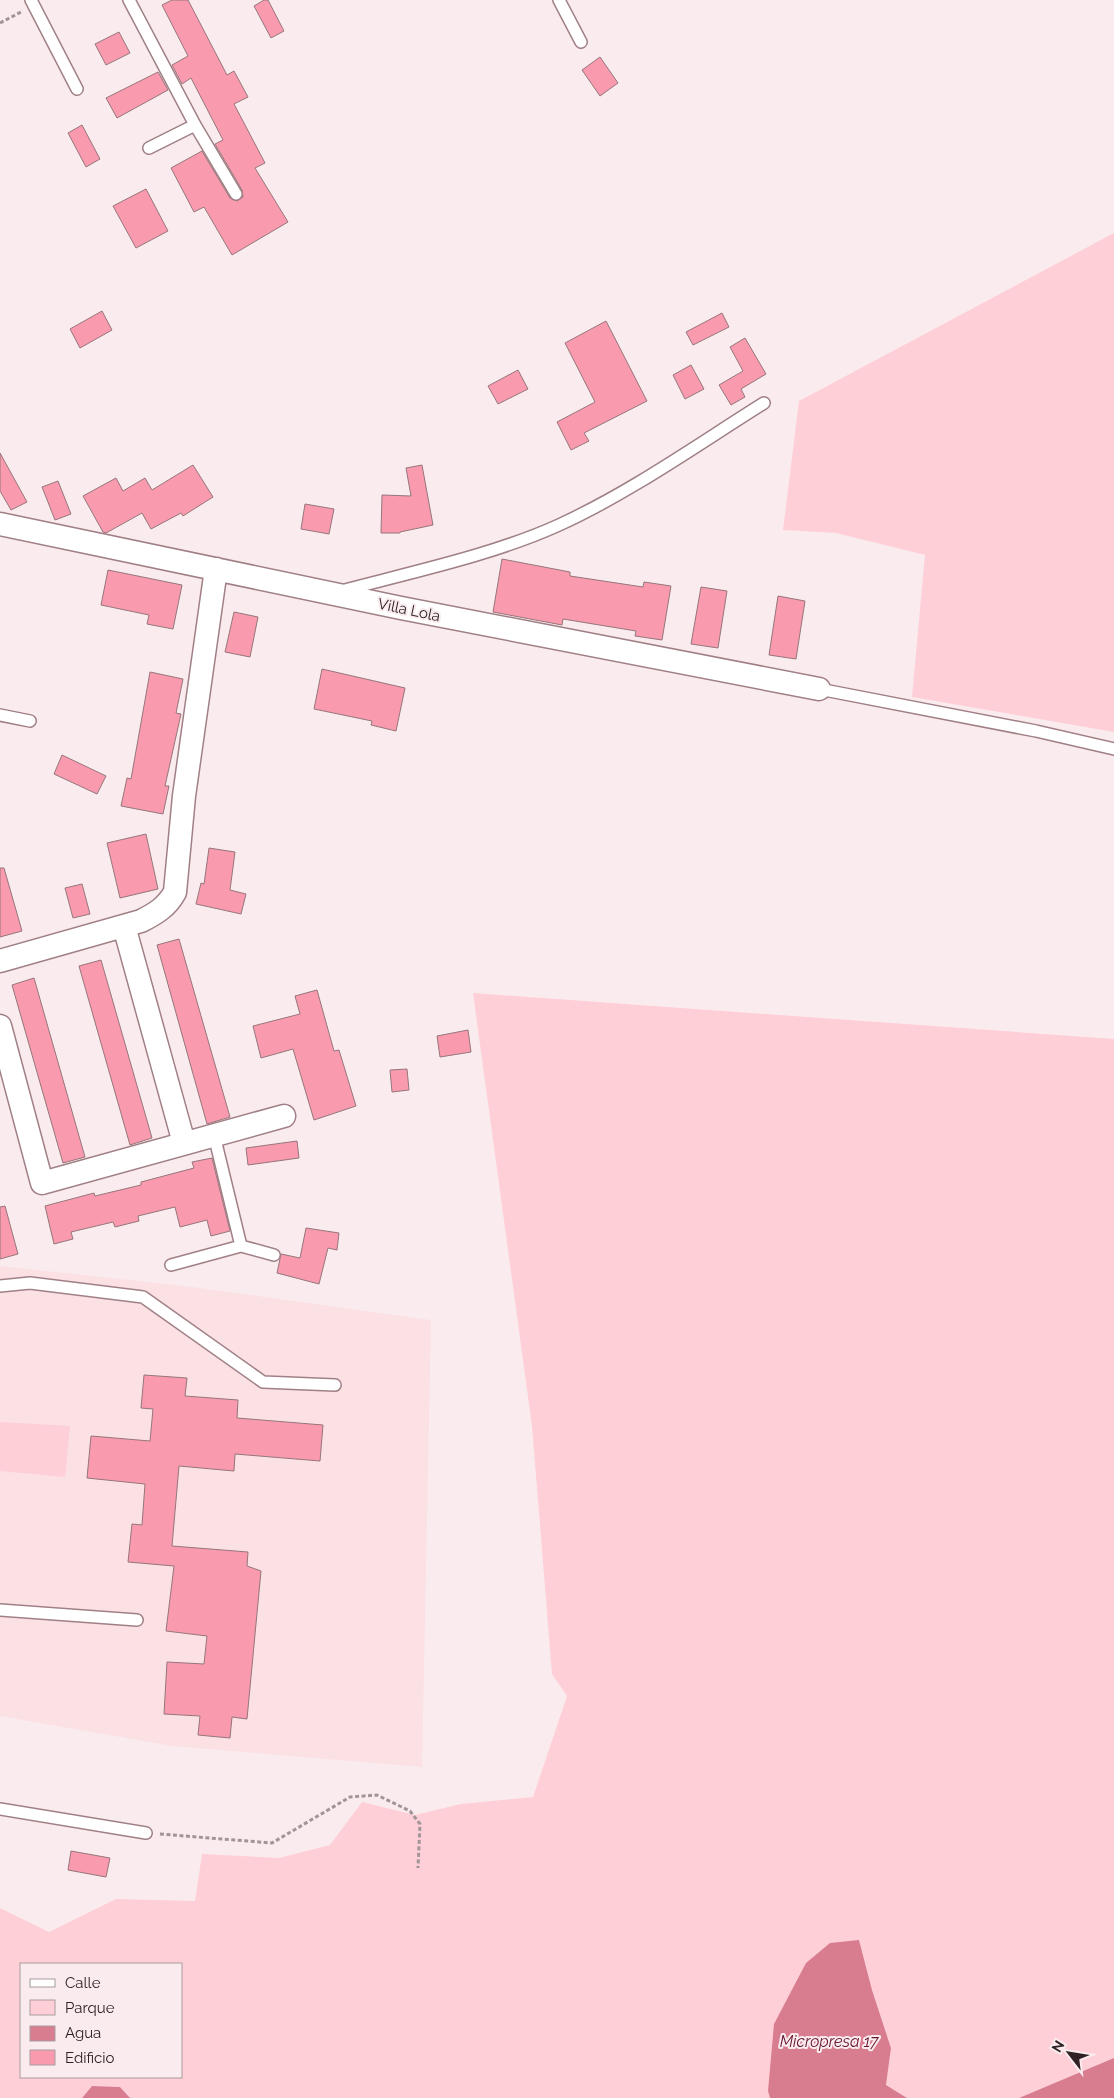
<svg xmlns="http://www.w3.org/2000/svg" width="1114" height="2098" viewBox="0 0 1114 2098" font-family="Raleway,sans-serif">
<style>
.built{fill:#fbe0e4}
.green{fill:#fecfd7;fill-rule:evenodd}
.water{fill:#d87c90}
.building{fill:#f99aae;stroke:#95767b}
.lines{fill:none;stroke-linecap:round;stroke-linejoin:round}
.lane-casing{stroke:#a08086;stroke-width:14}
.street-casing{stroke:#a08086;stroke-width:25}
.path{stroke:#a29597;stroke-width:3;stroke-dasharray:4 2.5;stroke-linecap:butt}
.lane{stroke:#fff;stroke-width:11}
.street{stroke:#fff;stroke-width:22}
.labels{text-anchor:middle;stroke-width:4;stroke-linejoin:round;paint-order:stroke}
.street-label{font-size:15px;fill:#2e2224;stroke:#faecee}
.water-label{font-size:16px;font-style:italic;fill:#671530;stroke:#faecee}
</style>
<rect width="100%" height="100%" fill="#faecee"/>
<path class="built" d="M0,1266L185,1286L431,1320L422,1767L172,1746L0,1716Z"/>
<path class="green" d="M1114,233V732L912,697L925,555L836,533L783,530L799,401Z
M473,993L1114,1039V2058L1019,2098H907L886,2085L891,2048L872,1990L859,1940L768,2091L770,2098H130L120,2087L92,2086L82,2098H0V1908L49,1932L116,1899L195,1901L202,1854L279,1858L330,1845L362,1802L415,1815L461,1804L533,1797L567,1696L552,1674L532,1426ZM21,1964H181V2077H21Z
M0,1422L70,1426L65,1477L0,1471Z"/>
<path class="water" d="M859,1940L872,1990L891,2048L886,2085L907,2098H770L768,2091L774,2024L806,1963L830,1943Z
M1114,2058V2098H1016H1019Z
M92,2086L120,2087L130,2098H82Z"/>
<path class="building" d="M172,0H188L227,75L234,71L248,97L234,104L265,163L255,168L288,222L232,255L204,207L194,212L171,168L202,151L230,198L237,201L243,197L242,190L215,144L223,140L191,78L182,84L172,65L188,56L162,5Z
M264,0H268L284,31L271,38L254,6Z
M119,32L130,53L106,65L95,44Z
M600,57L618,83L600,96L582,70Z
M158,72L168,90L117,118L106,98Z
M82,125L100,159L86,167L68,133Z
M146,189L168,231L136,248L113,206Z
M102,311L112,330L80,348L70,329Z
M722,313L729,327L693,345L686,332Z
M606,321L647,401L584,433L589,441L571,450L557,422L595,402L565,343Z
M745,338L766,374L741,389L745,397L731,405L719,385L743,371L730,347Z
M691,365L704,389L685,399L673,375Z
M518,370L528,389L498,404L488,386Z
M0,453L27,502L11,510L0,491Z
M193,465L213,497L183,516L181,513L151,529L142,513L106,533L103,532L83,496L116,478L123,491L145,478L152,490Z
M422,465L433,525L400,532V533H381L382,495L411,496L406,468Z
M58,481L71,514L55,520L42,487Z
M305,504L334,509L329,534L301,529Z
M502,559L570,572V576L643,587L644,582L671,586L662,640L635,636L636,631L563,619L562,625L493,612Z
M108,570L182,585L173,629L147,624L149,615L101,605Z
M701,587L727,591L718,648L691,644Z
M778,596L805,601L796,659L769,655Z
M234,612L258,617L250,657L225,652Z
M322,669L405,688L396,731L371,725L372,721L314,709Z
M150,672L183,679L176,713L181,714L165,786H169L163,814L121,806L127,778L131,779Z
M62,755L106,776L97,794L54,774Z
M146,834L158,889L120,898L107,843Z
M209,848L235,852L230,890L246,894L241,914L196,904L201,883L204,884Z
M0,868H4L22,931L0,937Z
M82,884L90,914L73,918L65,888Z
M179,939L230,1117L207,1124L157,945Z
M101,960L152,1138L130,1145L79,966Z
M34,978L85,1157L63,1163L12,985Z
M317,990L334,1051L339,1050L356,1106L314,1120L293,1049L261,1058L253,1026L300,1014L295,996Z
M468,1030L471,1052L440,1057L437,1036Z
M407,1069L409,1090L392,1092L390,1070Z
M297,1141L299,1158L248,1165L246,1148Z
M212,1158L230,1231L211,1236L207,1220L180,1227L175,1207L138,1216L139,1221L115,1227L113,1222L71,1232L73,1239L54,1244L45,1206L94,1193L95,1196L141,1185V1182L194,1168L192,1162Z
M5,1206L18,1254L0,1259V1207Z
M306,1228L339,1233L337,1250L328,1248L319,1284L277,1273L281,1254L300,1258Z
M144,1375L187,1378L185,1396L238,1400L237,1418L323,1425L320,1461L235,1454L234,1471L179,1466L172,1546L248,1552L247,1566L261,1571L247,1719L232,1717L230,1738L198,1735L200,1716L164,1714L167,1662L204,1664L207,1636L166,1631L174,1566L128,1562L132,1524L142,1525L145,1484L87,1478L91,1436L150,1441L153,1409L141,1408Z
M71,1851L110,1858L106,1877L68,1870Z"/>
<g class="lines">
<defs>
<path id="lane" d="M31,0L77,89
M129,0L195,125L236,194
M559,0L581,42
M149,148L195,125
M341,591C412,572 493,555 559,525C631,492 697,445 764,403
M819,689L1036,731L1114,749
M0,715L30,721
M214,1135L241,1246
M171,1265L241,1246L274,1255
M0,1286L30,1283L143,1297L263,1382L335,1385
M0,1610L137,1620
M0,1809L146,1833"/>
<path id="street" d="M0,524L401,608L819,689
M124,926L184,1143
M0,961L141,921C155,914 167,907 175,892L184,796L216,569
M0,1026L42,1183L284,1116"/>
</defs>
<use href="#lane" class="lane-casing"/>
<use href="#street" class="street-casing"/>
<path class="path" d="M0,23L21,12
M160,1834L272,1843L350,1797L377,1795L410,1811L420,1824L418,1868"/>
<use href="#lane" class="lane"/>
<use href="#street" class="street"/>
</g>
<g class="labels">
<g class="street-label">
<text transform="translate(409 610) rotate(12)" y="5">Villa Lola</text>
</g>
<g class="water-label">
<text x="829" y="2047">Micropresa 17</text>
</g>
</g>
<rect x="20" y="1963" width="162" height="115" fill="#faecee" stroke="#a89b9d"/>
<rect x="30" y="1979" width="25" height="8" fill="#ffffff" stroke="#a89b9d"/>
<text x="65" y="1988" font-size="15" fill="#2e2224">Calle</text>
<rect x="30" y="2000" width="25" height="15" fill="#fecfd7" stroke="#a89b9d"/>
<text x="65" y="2013" font-size="15" fill="#2e2224">Parque</text>
<rect x="30" y="2026" width="25" height="15" fill="#d87c90" stroke="#a89b9d"/>
<text x="65" y="2038" font-size="15" fill="#2e2224">Agua</text>
<rect x="30" y="2050" width="25" height="15" fill="#f99aae" stroke="#a89b9d"/>
<text x="65" y="2063" font-size="15" fill="#2e2224">Edificio</text>
<g transform="translate(1069 2053) rotate(301)" stroke="#faecee" stroke-width="4" paint-order="stroke">
<path d="M0-4L9 19L0 12L-9 19Z" fill="#2e2224"/>
<text y="-8" font-size="14" font-weight="bold" text-anchor="middle" fill="#2e2224">N</text>
</g>
</svg>
